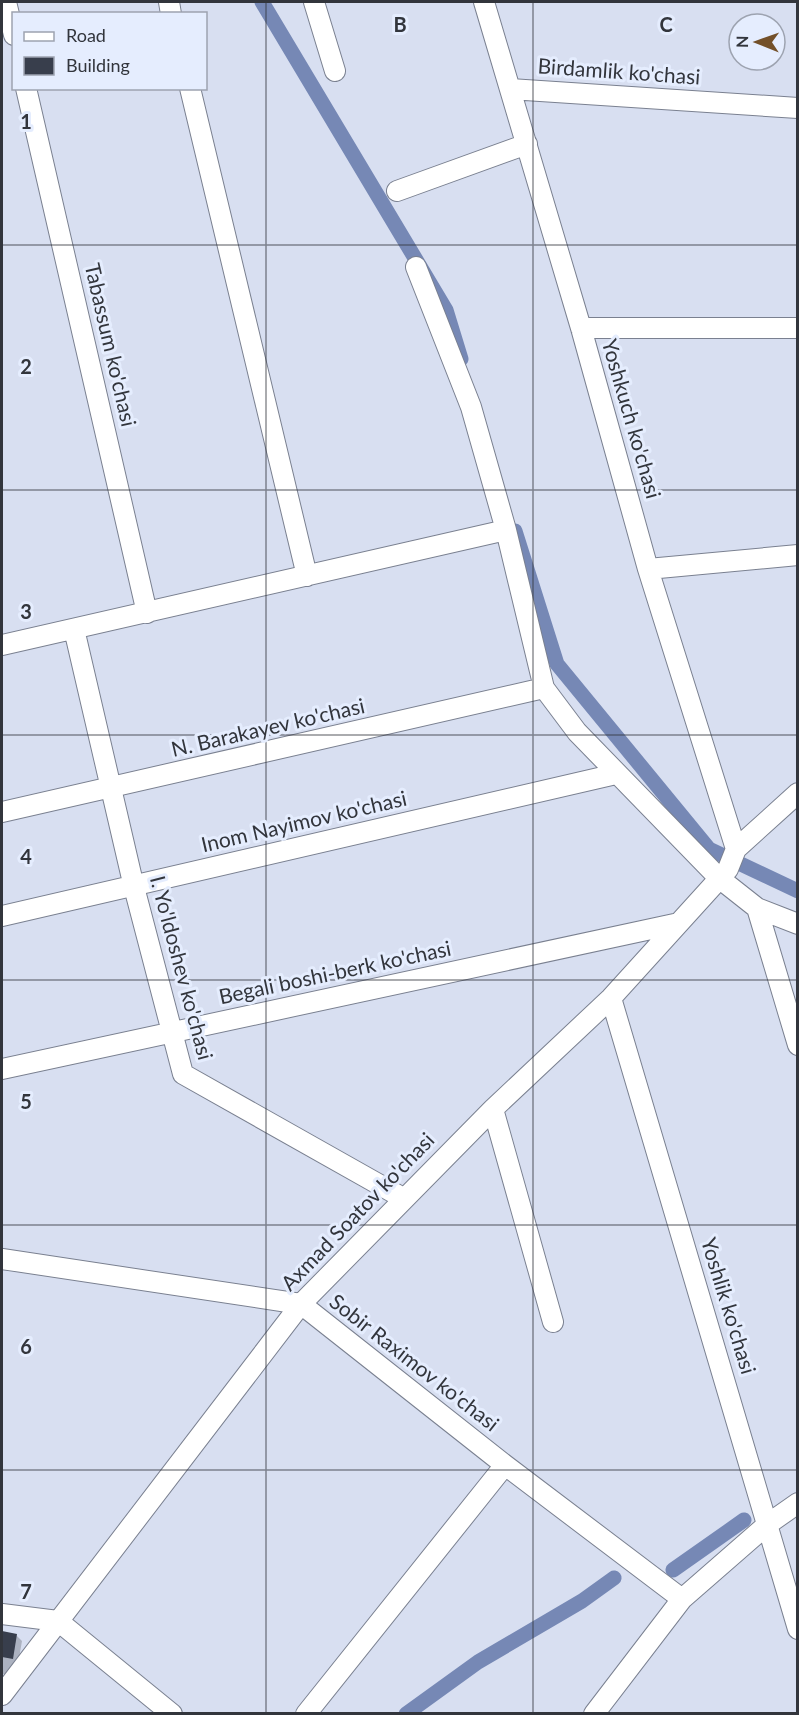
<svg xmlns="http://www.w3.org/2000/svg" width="799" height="1715" viewBox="0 0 799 1715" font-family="Lato,sans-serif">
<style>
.shadow{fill:#0003}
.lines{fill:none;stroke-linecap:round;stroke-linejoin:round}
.canal{stroke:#7688b5;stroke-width:15}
.building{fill:#383e4c}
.minor-casing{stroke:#7a8090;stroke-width:22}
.minor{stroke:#fff;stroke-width:20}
.grid{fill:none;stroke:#32353c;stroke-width:1.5;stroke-opacity:0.55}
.labels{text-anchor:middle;stroke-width:6;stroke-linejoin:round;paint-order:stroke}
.street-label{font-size:21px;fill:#32353c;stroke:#e5edfe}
.grid-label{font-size:20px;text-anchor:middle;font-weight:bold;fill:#32353c;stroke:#e5edfe;stroke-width:6;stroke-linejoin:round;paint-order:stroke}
</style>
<rect width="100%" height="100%" fill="#d8dff1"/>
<path class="shadow" d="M2,1633L16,1635L22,1641L18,1664H13L11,1675L2,1674Z"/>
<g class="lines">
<path class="canal" d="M262,2L446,310L461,359
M515,531L557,664L709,849L798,891
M673,1570L744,1520
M406,1714L478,1662L582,1601L614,1578"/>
</g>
<path class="building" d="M2,1631L17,1634L13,1659L2,1657Z"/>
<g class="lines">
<defs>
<path id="minor" d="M6,2L14,35
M169,2L171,14
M314,2L335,71
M484,2L581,328L648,569L736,849
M26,88L147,613
M190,88L307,576
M510,89L798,108
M397,191L527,144
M416,267L471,407L506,530L544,688L577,732L719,878L757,908L798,924
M581,328H798
M648,569L798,555
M74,629L134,887L183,1074L403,1198
M2,645L506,530
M2,812L544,688
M757,908L798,1045
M2,916L616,774
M611,998L798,1629
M2,1069L679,923
M493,1109L553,1322
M2,1259L301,1304L505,1465L682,1599
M2,1614L58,1621L172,1714
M2,1695L301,1304L493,1109L611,998L728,869L736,849L798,793
M306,1714L505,1465
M594,1714L682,1599L768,1524L798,1503"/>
</defs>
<use href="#minor" class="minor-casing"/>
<use href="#minor" class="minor"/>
</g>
<path class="grid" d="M266,2V1714M533,2V1714M2,245H798M2,490H798M2,735H798M2,980H798M2,1225H798M2,1470H798"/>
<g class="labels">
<g class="street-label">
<text transform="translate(619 72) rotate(4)" y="7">Birdamlik ko'chasi</text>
<text transform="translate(110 345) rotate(77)" y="7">Tabassum ko'chasi</text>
<text transform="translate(631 419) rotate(74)" y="7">Yoshkuch ko'chasi</text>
<text transform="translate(268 728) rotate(-13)" y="7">N. Barakayev ko'chasi</text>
<text transform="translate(304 822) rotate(-13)" y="7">Inom Nayimov ko'chasi</text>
<text transform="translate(181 968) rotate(75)" y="7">I. Yo'ldoshev ko'chasi</text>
<text transform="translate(335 973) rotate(-12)" y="7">Begali boshi-berk ko'chasi</text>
<text transform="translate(358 1212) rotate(-46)" y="7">Axmad Soatov ko'chasi</text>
<text transform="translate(728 1306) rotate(73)" y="7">Yoshlik ko'chasi</text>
<text transform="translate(414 1363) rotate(38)" y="7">Sobir Raximov ko'chasi</text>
</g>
</g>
<g class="grid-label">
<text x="400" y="32">B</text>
<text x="666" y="32">C</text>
<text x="26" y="129">1</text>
<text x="26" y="374">2</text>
<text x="26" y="619">3</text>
<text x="26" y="864">4</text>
<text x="26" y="1109">5</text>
<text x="26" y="1354">6</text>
<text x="26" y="1599">7</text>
</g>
<rect width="799" height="1715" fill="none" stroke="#32353c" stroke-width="6"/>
<rect x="12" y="12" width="195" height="78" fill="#e5edfe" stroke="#9da3b0" stroke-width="1.5"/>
<rect x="24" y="32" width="30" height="9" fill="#ffffff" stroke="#9da3b0" stroke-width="1.5"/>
<text x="66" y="42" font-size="18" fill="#32353c">Road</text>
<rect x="24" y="57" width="30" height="18" fill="#383e4c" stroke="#9da3b0" stroke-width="1.5"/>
<text x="66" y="72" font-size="18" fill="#32353c">Building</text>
<g transform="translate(757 42) rotate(271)"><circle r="28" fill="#e5edfe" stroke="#9da3b0" stroke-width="1.5"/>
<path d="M0-4.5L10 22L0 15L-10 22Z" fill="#735029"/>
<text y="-9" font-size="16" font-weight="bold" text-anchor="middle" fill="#32353c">N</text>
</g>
</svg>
